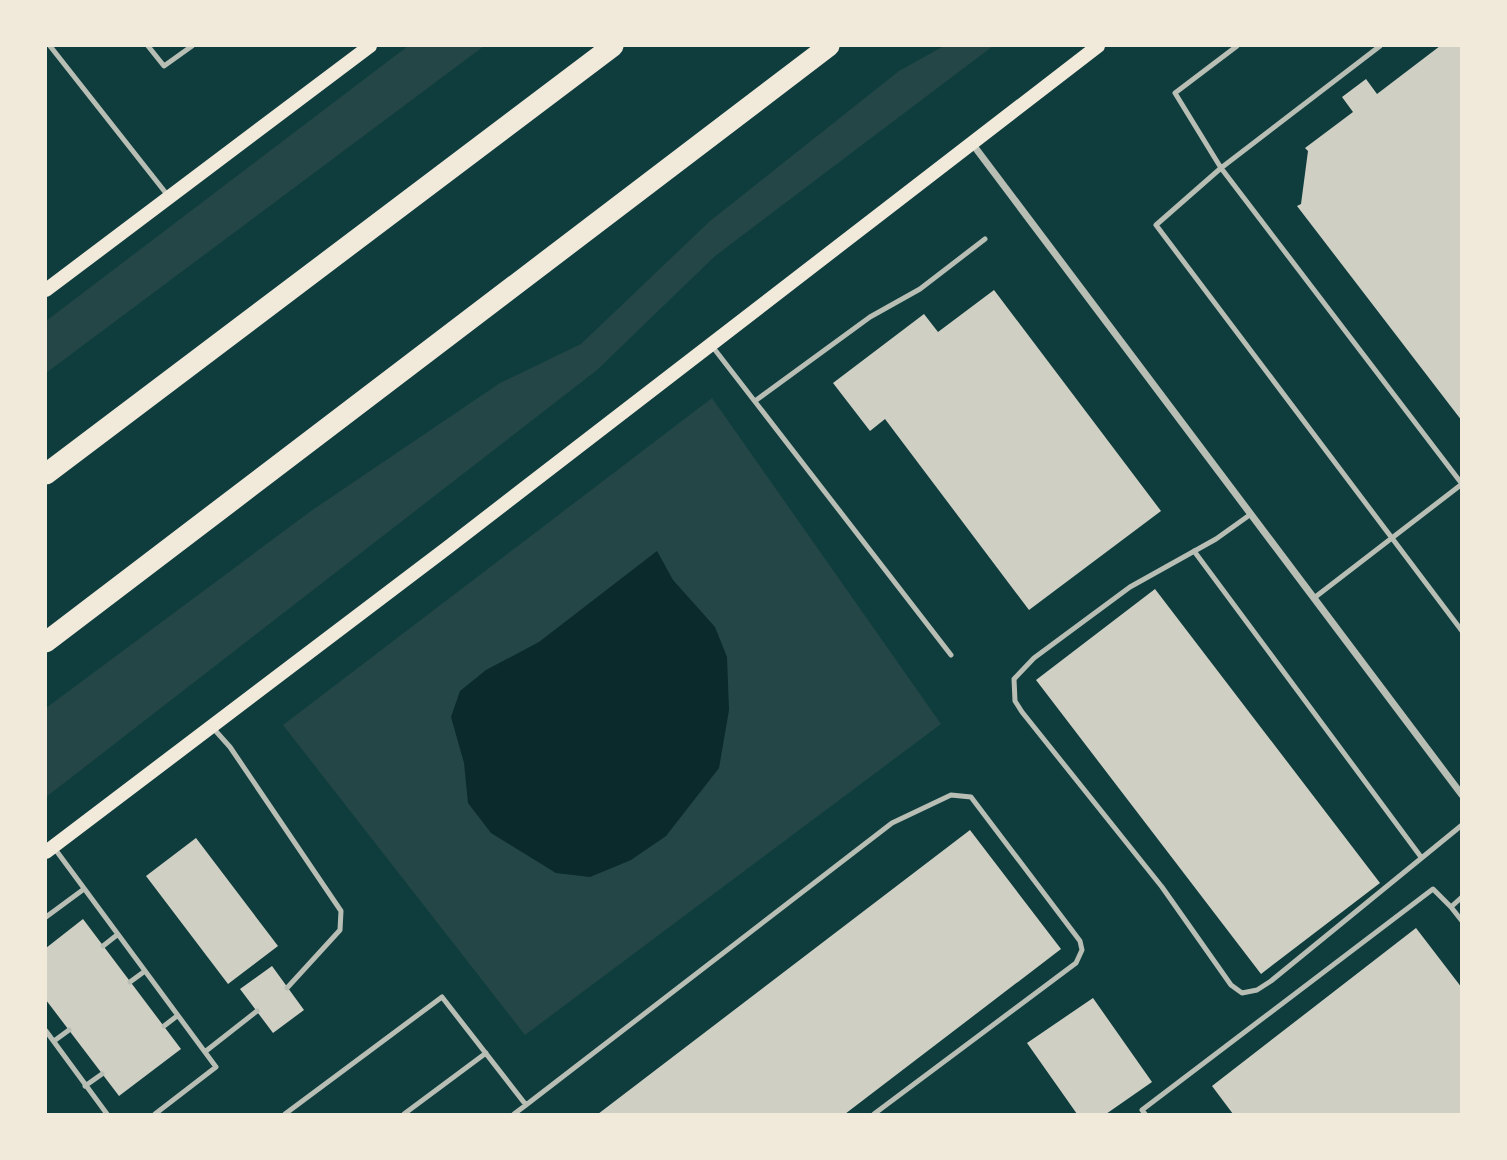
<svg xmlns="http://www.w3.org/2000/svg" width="1507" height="1160" viewBox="0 0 1507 1160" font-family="'PT Sans Narrow',sans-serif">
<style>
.green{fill:#244646}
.water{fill:#0a2a2b}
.building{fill:#cfcfc3}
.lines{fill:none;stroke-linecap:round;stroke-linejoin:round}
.service{stroke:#b8beb3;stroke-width:5}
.minor{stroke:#b8beb3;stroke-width:7}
.secondary{stroke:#f1e9da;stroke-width:14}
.motorway{stroke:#f1e9da;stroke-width:21}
</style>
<rect width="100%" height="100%" fill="#0f3d3e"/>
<path class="green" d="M408,46H484L46,373V321Z
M944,46H993L715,256L597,370L46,797V708L311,511L500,383L581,344L710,221L899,71Z
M712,398L941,724L525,1035L283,725Z"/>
<path class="water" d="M657,551L673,580L715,627L727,657L729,710L719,768L666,836L631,860L590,877L556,873L491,833L468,803L464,763L451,717L460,691L486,670L539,642Z"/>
<path class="building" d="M1440,46H1462V421L1297,206L1301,204L1308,151L1305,148L1353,112L1342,97L1366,79L1377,94Z
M994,290L1161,511L1029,610L885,419L870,431L833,383L924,314L938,332Z
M1155,589L1380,883L1261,974L1036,680Z
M970,830L1061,949L845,1114H598Z
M196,838L278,946L228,984L146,876Z
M83,919L181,1049L119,1096L46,1000V948Z
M1416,928L1462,988V1114H1233L1212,1086Z
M272,966L304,1010L273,1033L240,989Z
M1093,998L1152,1082L1106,1114H1077L1027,1043Z"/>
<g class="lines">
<path class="service" d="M50,46L169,197
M148,46L164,66L192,46
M1237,46L1175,93L1221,168L1156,225L1462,631
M1380,46L1221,168L1462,484
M712,346L951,655
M755,401L870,317L920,289L985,239
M1251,514L1216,539L1130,587L1034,658L1014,679L1015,701L1022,712L1162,887L1231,985L1242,993L1257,990L1271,981L1462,825
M1194,551L1421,857
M1314,598L1462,484
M213,728L230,747L341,911L340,930L287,988
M55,849L216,1067L155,1114
M1451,907L1462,921
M46,917L84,889
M103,946L117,935
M130,982L145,971
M164,1026L177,1016
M46,1031L107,1114
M54,1041L69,1030
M206,1051L257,1011
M85,1086L102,1074
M285,1114L442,997L526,1105L892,823L951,795L971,797L1080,941L1082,950L1076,963L874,1114
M404,1114L486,1053
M514,1114L526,1105
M1145,1114L1142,1110L1433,889L1451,907L1462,897"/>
<path class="minor" d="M971,142L1462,795"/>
<path class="secondary" d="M46,290L370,46
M46,852L447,548L1098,46"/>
<path class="motorway" d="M46,474L613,46
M46,642L829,46"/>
</g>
<rect width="1507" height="1160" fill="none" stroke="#f1e9da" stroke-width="94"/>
</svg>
